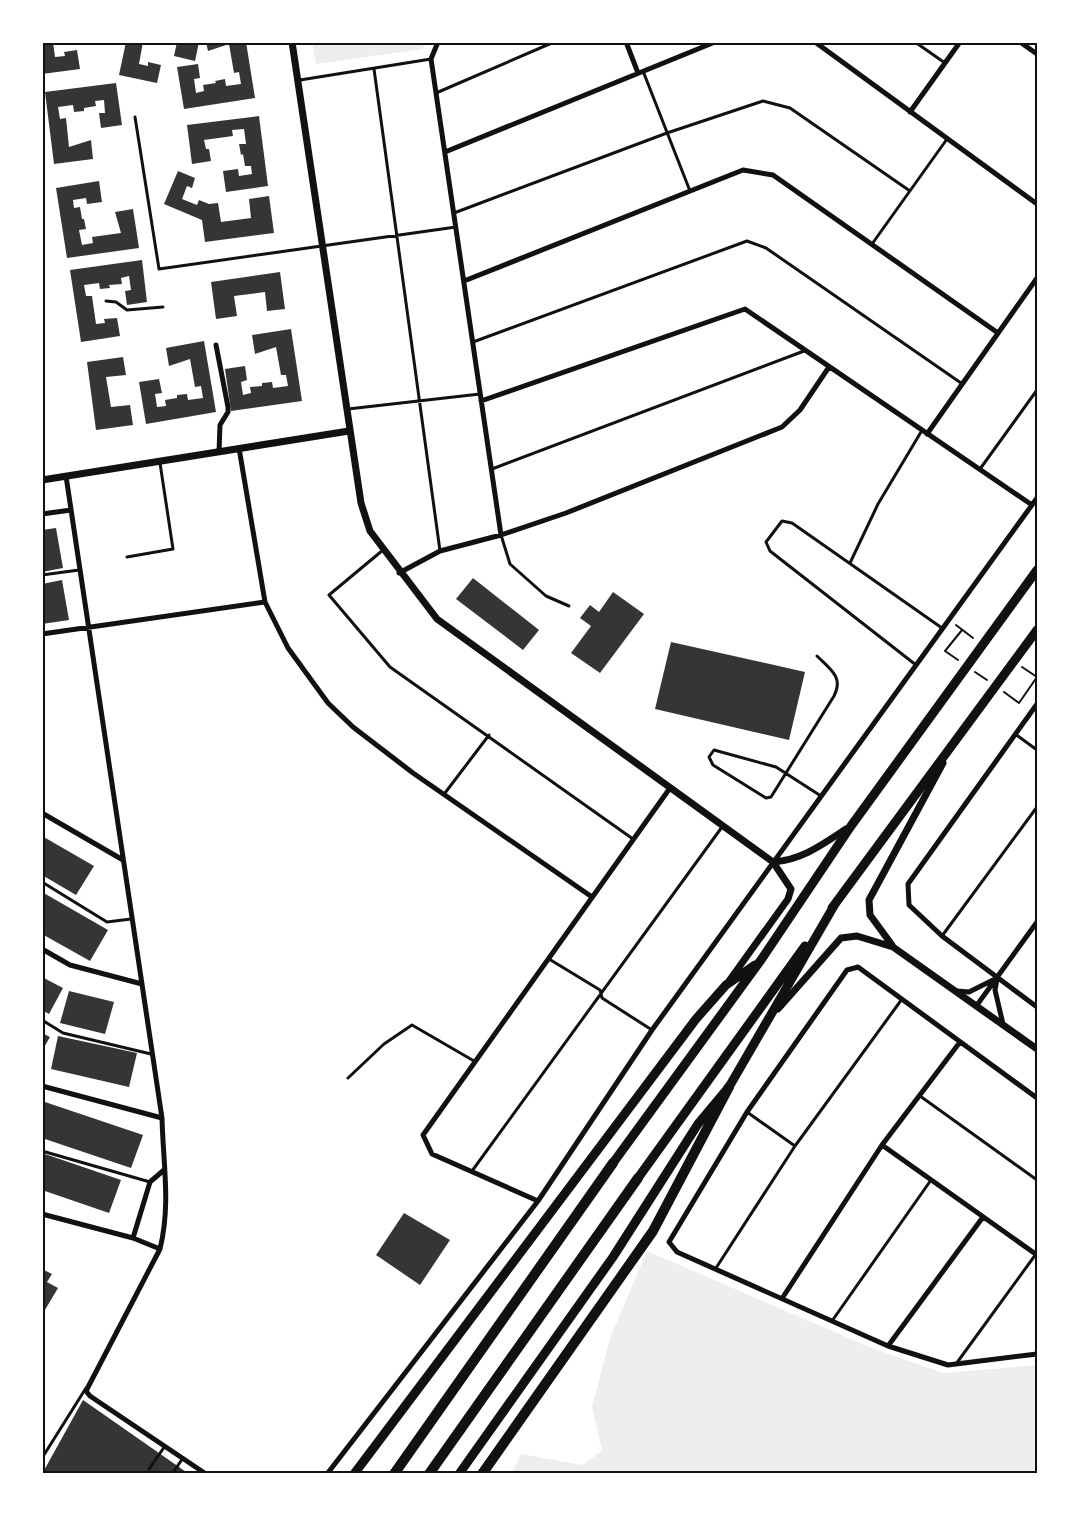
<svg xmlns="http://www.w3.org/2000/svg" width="1079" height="1516" viewBox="0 0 1079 1516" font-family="Roboto,sans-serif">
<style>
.green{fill:#eee}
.building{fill:#353535}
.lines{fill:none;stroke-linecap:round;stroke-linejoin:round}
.path{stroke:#111;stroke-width:2}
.service{stroke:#111;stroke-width:3}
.minor{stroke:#111;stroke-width:5}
.tertiary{stroke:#111;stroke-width:7}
.trunk{stroke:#111;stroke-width:9}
.motorway{stroke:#111;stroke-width:10}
.neatline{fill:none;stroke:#111;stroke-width:2}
</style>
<rect width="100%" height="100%" fill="#fff"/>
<path class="green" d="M312,42H425L423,49L316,64Z
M647,1251L874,1349L944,1373L1037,1365V1474H511L521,1454L582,1465L602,1451L592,1407L610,1338Z"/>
<path class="building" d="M42,42H53L55,57L65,56L64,52L77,50L80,69L42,74Z
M126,42H143L139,64L148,66V62L161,65L157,83L119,75Z
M177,42H199L195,61L174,56Z
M206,42H246L255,98L184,109L177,67L198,64L200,78L194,79L196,93L204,91L203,85L216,83L215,81L225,79L226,86L241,84L239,72L234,73L229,44L208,51Z
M116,83L122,125L101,128L99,113H105L104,100L95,101L96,106L84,108V111L74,112L73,105L58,107L60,119L66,118L69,147L91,140L93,159L54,164L45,92Z
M259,116L268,186L226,192L223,171L238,169L239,176L252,174L251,166H245L243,154L241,155L239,144H246L244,129L232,130L233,136L204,140L206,149H209L211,161L192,164L187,125Z
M178,171L195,178L192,188L187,186L182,199L197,205L199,200L209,204L218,203L221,222L251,218L249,199L269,196L274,233L205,242L202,220L164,204Z
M99,181L102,202L87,204L86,198L73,200L74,208L80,207L82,219H84L86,229L79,230L82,245L93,243L92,237L121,233L115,212L133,209L139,248L67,258L56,188Z
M142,260L147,302L127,305L125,291L131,290L129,276L121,278L122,284L109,285L110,288L100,289L99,283L84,285L86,296H92L96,324L105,323L104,319L117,318L120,336L81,342L70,270Z
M280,272L285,309L267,311L265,292L234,296L237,316L216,319L211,282Z
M291,329L302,401L231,411L225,369L245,366L247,380L241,382L243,395L251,393L250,387L262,386V383L272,382L273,388L288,386L286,375H281L276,347L255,354L252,335Z
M204,341L216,412L146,424L139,382L159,379L162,393L155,394L157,407L166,406L165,400L177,398V395L187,394L188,400L203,398L201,386L195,387L190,359L169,366L166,348Z
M123,357L126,375L106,377L111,407L130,405L133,425L96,430L87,362Z
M56,528L63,568L42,572V530Z
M473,578L539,630L523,650L456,599Z
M62,580L69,620L42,624V584Z
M613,592L644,614L600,673L571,653L591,626L580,618L590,605L599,612Z
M671,642L805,672L789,740L655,709Z
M42,836L94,866L76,895L42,875Z
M42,892L108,930L90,961L42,934Z
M42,977L63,988L49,1014L42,1010Z
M69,991L114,1002L105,1034L60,1023Z
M42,1033L50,1037L42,1051Z
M58,1036L137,1053L129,1087L51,1069Z
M42,1101L143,1135L131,1168L42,1138Z
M42,1153L121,1180L109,1213L42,1190Z
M404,1213L450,1240L420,1285L376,1255Z
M42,1269L52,1274L47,1282L58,1288L42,1315Z
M83,1400L189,1474H42Z"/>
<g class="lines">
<path class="path" d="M956,625L973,638
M958,660L945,651L962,630
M1022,667L1037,677
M975,672L987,680
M1004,692L1019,703L1037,677"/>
<path class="service" d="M915,42L945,63
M374,69L440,551
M643,71L690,191
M300,80L431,59
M436,93L554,42
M135,117L159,269L456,227
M454,213L667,133L763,101L790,108L910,191
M872,244L947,139
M106,301L116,302L127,310L163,307
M473,342L747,241L766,248L961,383
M348,409L480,394
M492,469L804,351
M980,469L1037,390
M501,535L510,564L546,596L569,606
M383,550L329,595L390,667L633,839
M127,557L173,549L160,463
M850,563L878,504L921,432
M42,575L79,570
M817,656C830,669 844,677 834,696L771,797L766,798L713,765L709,757L714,750L776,767L821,796
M916,665L770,551L766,542L782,521L792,523L942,628
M1015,734L1037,750
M445,793L489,735
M42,882L107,922L131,919
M942,936L1037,807
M549,959L600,990L602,998L652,1030
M42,1020L63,1033L151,1054
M348,1078L384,1044L412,1025L474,1061
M920,1096L1037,1180
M747,1112L795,1146
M42,1151L150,1182
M472,1171L722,827
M716,1268L795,1146L902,999
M832,1321L931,1180
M956,1364L1036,1254
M42,1458L86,1388
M149,1469L165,1446
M172,1474L183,1458"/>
<path class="minor" d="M438,42L431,59L501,535
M626,42L638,73
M815,42L1037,204
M1020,42L1037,54
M910,112L960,42
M445,152L715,42
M464,281L743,170L773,175L998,333
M216,345L228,407V412L220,425L219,452
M481,401L745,309L1032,505
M927,434L1037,278
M239,448L265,602L288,648L328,703L353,727L413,773L592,897
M66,476L162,1118C163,1163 171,1204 160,1249L86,1391L90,1396L206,1474
M42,514L71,510
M399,573L440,551L501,535L566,513L782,427L800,410L829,367
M42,634L265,602
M1037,704L908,884L909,905L942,936L1037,1007
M42,813L123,860
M42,949L70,965L142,984
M997,979L995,990L1003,1024
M957,991L969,992L993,980
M977,1005L1037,922
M42,1086L162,1118
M1037,1098L858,967L847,970L747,1112L669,1242L677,1252L888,1346L948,1365L1037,1354
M882,1145L1037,1255
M538,1201L432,1154L423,1135L670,788
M42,1214L133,1238L160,1249
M133,1238L150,1182L164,1170
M783,1297L882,1145L960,1042
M888,1346L983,1217
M327,1474L538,1201L652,1030L1037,498"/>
<path class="tertiary" d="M292,42L361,503L370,531L437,619L773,862L791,889L788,899L729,981
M42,480L349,431
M773,862C802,860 823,844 846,829
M892,945L870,915L869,900L943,763
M778,1009L841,938L857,936L893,947L1037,1049"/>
<path class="trunk" d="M832,908L1037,630
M613,1163L761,960L851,826L1037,570
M638,1178L805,946
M354,1474L696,1019L726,985L755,965
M459,1474L613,1257L698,1124L729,1087L835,904"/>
<path class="motorway" d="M394,1474L613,1163
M429,1474L638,1178
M482,1474L653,1231L729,1087"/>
</g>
<rect width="1079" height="1516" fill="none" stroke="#ffffff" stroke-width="87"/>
<rect x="44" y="44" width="992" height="1428" class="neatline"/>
</svg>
